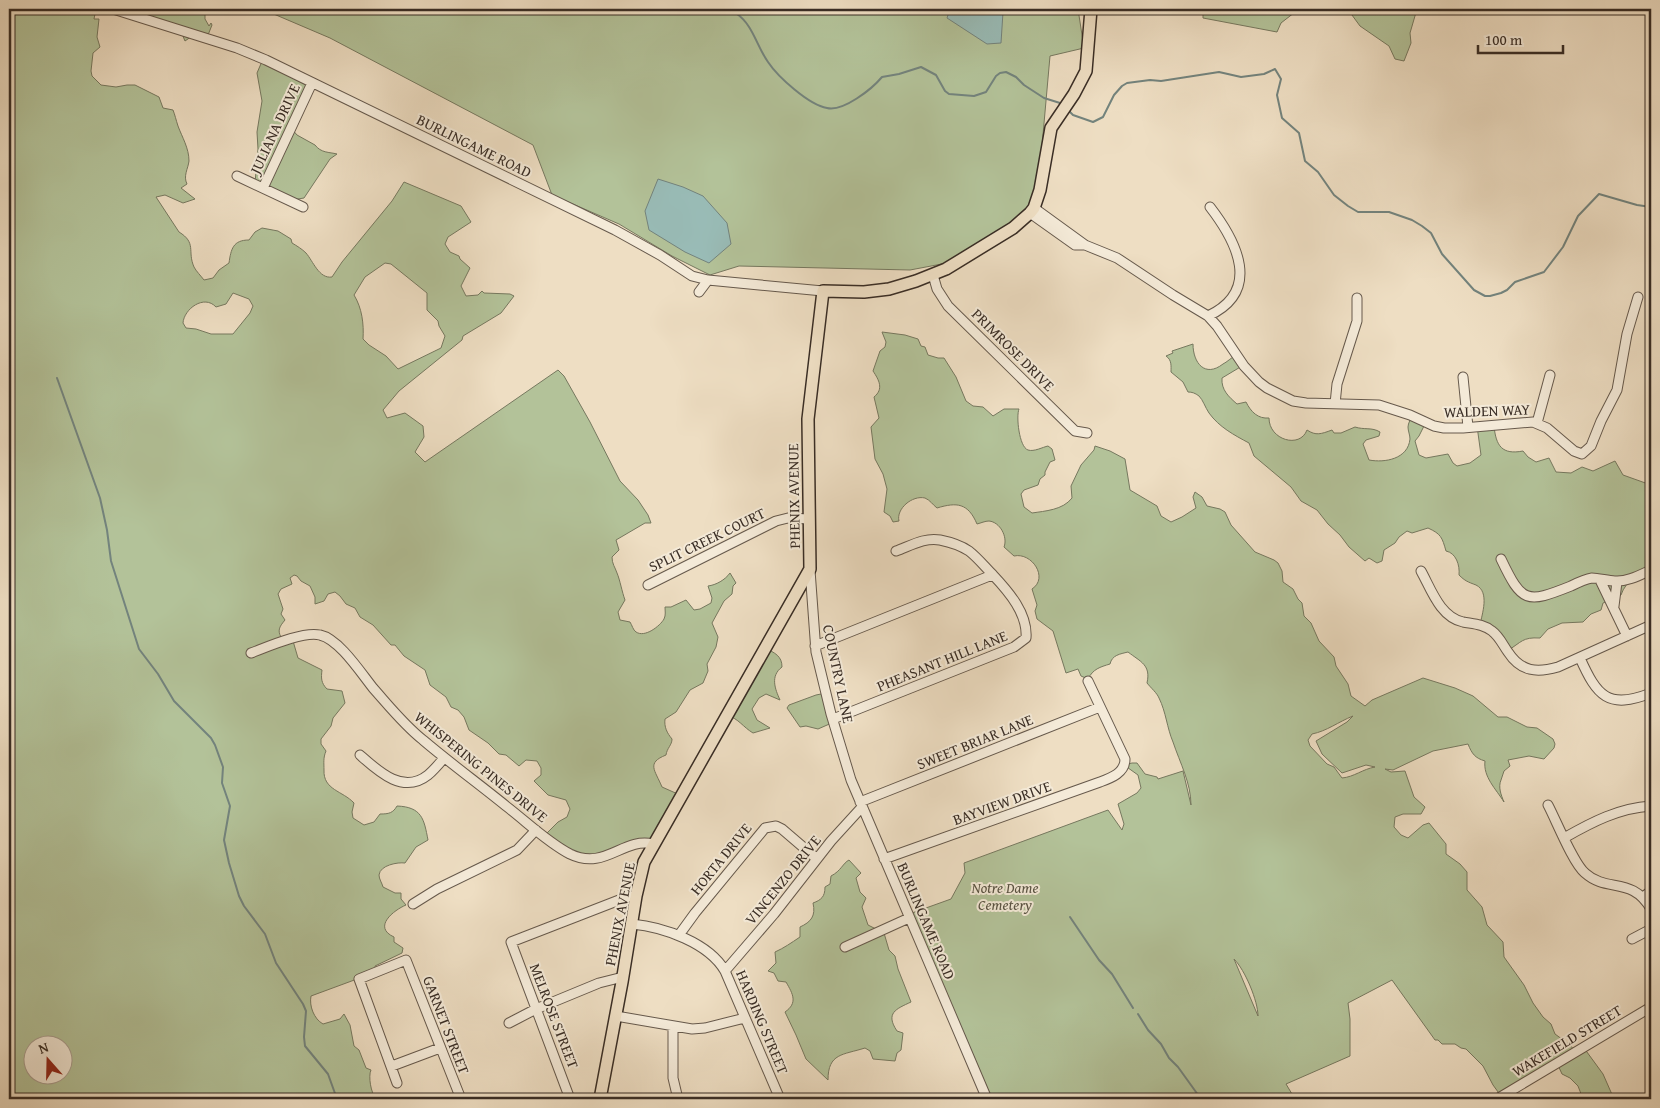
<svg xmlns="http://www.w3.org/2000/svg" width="1660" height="1108" viewBox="0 0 1660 1108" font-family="'Gentium Book Plus',serif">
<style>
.green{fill:#b3c299;stroke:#76785f;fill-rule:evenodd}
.water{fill:#99bcb7;stroke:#73837d}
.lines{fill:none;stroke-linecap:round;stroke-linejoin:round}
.stream{stroke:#73837d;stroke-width:2}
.minor-casing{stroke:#66594c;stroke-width:11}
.major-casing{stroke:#392d25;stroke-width:14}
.minor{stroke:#f4ead8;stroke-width:9}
.major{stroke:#eedec3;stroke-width:11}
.labels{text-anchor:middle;stroke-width:4;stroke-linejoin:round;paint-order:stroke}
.street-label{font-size:15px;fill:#392d25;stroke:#f4ead8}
.park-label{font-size:15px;font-style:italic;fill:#585242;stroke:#f4ead8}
</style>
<rect width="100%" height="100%" fill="#eedec3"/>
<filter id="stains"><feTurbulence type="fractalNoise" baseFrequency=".004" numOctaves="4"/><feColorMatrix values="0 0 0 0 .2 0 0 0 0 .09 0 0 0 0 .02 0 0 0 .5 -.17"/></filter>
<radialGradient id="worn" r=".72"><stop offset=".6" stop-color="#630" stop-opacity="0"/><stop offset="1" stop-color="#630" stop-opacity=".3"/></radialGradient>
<path class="green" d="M9,9H96L94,19H99L97,37L100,47L93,53L91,71L92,76L101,85L116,87L127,85H135L159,97L163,108L173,110C175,115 176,120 178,126C182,137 189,148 189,161C188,169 183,176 187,184L181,188L195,199L183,203L165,195L156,197L179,232C197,243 187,251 194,267C196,271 201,276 204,280L213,278L219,270L229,263C231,249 233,240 249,240L255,232L262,228L278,231L291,239L292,243C297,246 302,249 306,253C313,261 319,279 332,277L342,262L392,201L404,182L461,206L471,222L448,237L445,244L450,252L459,256L460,259L470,268L461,286L466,296L478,295L482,291L484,293L510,294L514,296L501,313L463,336L462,340L399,391L383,410L387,418L405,413L423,426L424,437L415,452L425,462L558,370L564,376L590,422L620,481L638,500L648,515L651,523H645L616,540L619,550L612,557C612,564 615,567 617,573C620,580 622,592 625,600L618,612L620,620L630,622C632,625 633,630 636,632C645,638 660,626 664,619C666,615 665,611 665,607H671L686,600L694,610L700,609L711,603L712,598L708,586C716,585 725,580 730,573L736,583L733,586L732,594L724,601L712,623L718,637L716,647L707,664L708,671L703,683L690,690L676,712L665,719C664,727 667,733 672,739C672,745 667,748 666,755C646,763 655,770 662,787L680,795L654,842L585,860L545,835L558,822L567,817L570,809L566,800L548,795L534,781L541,775V768L537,761L526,760L519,766L506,755L499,754L488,743L469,730L464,717L458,710L451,707L446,697L430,685L425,670L404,656L395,645H391L373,625L360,617L355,608L346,604L340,596L335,592L328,594L324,601L315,604V597L310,586L301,581L297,576L294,575L290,578L292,584L281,589L278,594L283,609L281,614L285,620C280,626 277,630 281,637L293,641L298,658L322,670C321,678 321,683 327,689L342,691L345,703L333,718L331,726L321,739V744L326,751C323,758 324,763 324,770C323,790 343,791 354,803L352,812L353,818L364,825L374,822L380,814C389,814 393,813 397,806C422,807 424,819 428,840L416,847L405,863C398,862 380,865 379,875C379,879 382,883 383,887L395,893H401V899L406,905C394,910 372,927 394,937V942L403,948L402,953L375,966L376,972L311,996C309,1006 314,1019 323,1024L340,1019L344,1014L350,1025L354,1046L359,1050L366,1068L371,1070C368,1076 371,1094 376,1098C381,1101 388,1096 393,1095L394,1099H9ZM385,263L391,264L427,293V310L438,321L439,326L445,336L441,348L398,369L386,356L369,345L363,339C364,324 362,308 354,295L365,277ZM233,293L249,299L253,306L250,313L233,334H211L196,329L186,328L183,323C184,309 204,294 216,307L226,304ZM32,1046H62V1076H32Z
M114,9H205V19L209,26L211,23L212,25L208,35L195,34L185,41L180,29Z
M262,9H1078L1084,48L1050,56L1037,202L1009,225L947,263L910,270L739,266L710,275L672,256L619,224L552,195L533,145L330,38Z
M1203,9H1299L1281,23L1277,32L1203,18Z
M1345,9H1417L1410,33L1411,43L1404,61L1395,59L1389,46L1360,26L1349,11Z
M263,59L312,82L291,128L297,135L315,145C321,153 329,152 337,154L330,159L304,198L292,200L255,183L258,149L257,132L262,101L257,73Z
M882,332L905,335L918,339L921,346L925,347L928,355L938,358H944L956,377L966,401L973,406L983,407L993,416L1004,409H1019C1016,416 1019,447 1028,450C1034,452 1043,447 1048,446L1052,449L1055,460L1050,462L1045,472V475L1040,479L1038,485L1024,490L1021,494L1024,507L1032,513C1045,511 1063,510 1072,498L1071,486L1081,465L1094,450L1095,446L1110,451L1125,459L1130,490L1157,506L1161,516L1171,522L1182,517L1196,508L1193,497L1195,492L1202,497L1207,506L1220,509L1225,512L1231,525L1255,552L1274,560L1278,563L1282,571L1283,582L1293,589L1298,599L1302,603L1304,616L1311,623L1319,641L1334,657L1336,666L1348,684L1351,696L1365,706L1372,700L1423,678L1455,688L1473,696L1498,717H1507L1527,727L1537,728L1553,739L1555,744L1554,748L1544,759L1529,756L1508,760L1510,766L1504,771C1503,774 1502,777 1501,780C1498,787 1501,795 1504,802C1496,789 1483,777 1485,761C1475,758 1472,754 1468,744L1433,751L1393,770L1385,769L1391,772L1405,771L1414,797L1425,807L1421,814H1403L1395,817L1394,827L1401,835L1408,838L1423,825L1429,823L1446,844V854L1460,864L1467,872V890L1482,907L1487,925L1503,942L1504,957L1524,985L1533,1003L1543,1017L1551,1024L1555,1034L1570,1045L1575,1051L1584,1048L1603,1074L1614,1099H1583L1578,1086L1570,1078L1562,1074L1557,1063L1501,1096L1493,1085L1483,1066L1466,1049L1461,1048L1455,1044H1442L1438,1040H1435L1392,980L1348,1003L1350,1019V1056L1286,1084L1295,1099H992L912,913L951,899L965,873L964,863L1108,810L1122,830L1124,824L1118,804L1137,793L1141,788L1138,775L1124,765L1132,763H1137L1145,774L1157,777L1158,779L1183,771L1191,805C1191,783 1180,763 1173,742C1167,728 1166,712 1159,698C1157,693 1151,688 1147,683C1151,665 1141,662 1128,652C1120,654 1112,655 1110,664C1100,667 1093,669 1088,679L1081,676L1078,669L1066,673L1053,631L1037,619L1035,611L1037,605L1032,589C1049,578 1032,552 1014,556L1004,547C1008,537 1000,522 989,521C985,521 981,523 977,524C968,503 957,502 937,508C933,505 930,500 925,498C912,495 896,509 899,521L893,522L890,516L884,512L887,489L883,474L875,459L871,427L879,418L874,397C884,389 879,380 873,371L880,351L885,347L886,342ZM1353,716L1347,722L1316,741L1322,754L1342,773L1366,765L1375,767C1363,769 1354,777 1342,778L1334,767L1327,764L1310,746L1308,740L1312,734C1327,731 1338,722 1353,716ZM1234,959C1245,970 1258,1001 1258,1016Z
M1193,344C1193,363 1205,378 1223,364C1227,362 1231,358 1236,355L1242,366L1222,378C1221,390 1229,397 1237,404L1246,402C1251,412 1258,419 1269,418C1269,440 1300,449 1307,430C1316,436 1321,434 1332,430L1334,433H1341L1355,427C1364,430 1372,427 1380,432L1379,436L1366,440L1363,444L1369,460C1385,463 1408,459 1410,439C1410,435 1408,431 1408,427C1408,423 1411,419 1412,415L1426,422L1419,436L1415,441L1419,455L1426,458L1448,454L1453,463L1457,466L1470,463L1481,455L1477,426H1494C1496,446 1502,455 1523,451L1528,457L1536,462L1549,458L1556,472L1571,473L1582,467L1593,471L1615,461L1623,475L1651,485V570C1638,576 1626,580 1621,595L1603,603L1601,610L1591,614L1583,622L1562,623L1548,629L1540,638C1522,637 1522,642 1507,651L1480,625C1482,614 1490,592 1476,585C1468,582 1465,581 1459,575C1460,565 1456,553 1446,551C1442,537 1441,534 1428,528L1412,533L1407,531L1399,537L1395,543L1384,550L1382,561L1377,563L1369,558L1365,561L1349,547L1340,535L1328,524L1317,510L1301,501L1291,487L1254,456L1249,443C1234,435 1219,427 1209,413C1205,407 1203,400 1199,396C1195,393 1192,392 1188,392L1183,382L1171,372C1171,366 1172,360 1166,356L1173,353L1172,351Z
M765,648C775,653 782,656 782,667C770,676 775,689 780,700L766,694L759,698L752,709L757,720L770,728L753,733C743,727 739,719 727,715Z
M826,693L834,722L818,729L806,726L800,727L787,708L789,705L816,695Z
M849,860L861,873L856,878L860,892L866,898L862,907L868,925L884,933L889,950L895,956L898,969L911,1002C896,1009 885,1013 897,1031L903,1033L901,1050L897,1053L895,1061L873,1059L870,1051L865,1048C843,1055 828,1053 828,1080L806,1059L796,1035L785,1012C798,1003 793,994 786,982L778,981L774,973L768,971L776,963L775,952C784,948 791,943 800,937V927C811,922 816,916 813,903C821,900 825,897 825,887L830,884L831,876C841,871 843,863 849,860Z"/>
<path class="water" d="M950,9H998L1003,12L1001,43L987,44L947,18Z
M658,179L683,187L703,196L727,223L731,244L709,263L685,252L649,230L645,211Z"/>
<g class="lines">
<path class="stream" d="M722,9C727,10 733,11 737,14C753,25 757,47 768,62C778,77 809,105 827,108C843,112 872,89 882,77L899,74L921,67L936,75L945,91L949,94L974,96L986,92L996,76L1000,73L1006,72L1016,77L1024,85L1044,98L1060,103L1063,105
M1068,110L1073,115L1093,122L1103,117L1114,95L1122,86L1127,83L1150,80L1161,81L1219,72L1241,77L1264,74L1275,69L1281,79L1277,95L1282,118L1299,133L1305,161L1318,172L1334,195L1348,206L1358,212H1389L1412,220L1422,226L1431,233L1442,254L1474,290L1485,296H1490L1501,293L1507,290L1515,282L1544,272L1563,247L1578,216L1599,194L1637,205L1651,207
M57,378L100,498L107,530L111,561L139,649L158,674L174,701L211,738L215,745L223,767L222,783L230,806L224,840L229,863L239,896L244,906L265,934L276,963L303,1004L306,1011L304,1037L305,1046L328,1074L337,1099
M1070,917L1099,960L1112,974L1133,1008
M1138,1014L1148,1030L1161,1044L1169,1058L1178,1067L1201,1099"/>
<defs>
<path id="minor" d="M113,9L237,48L266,60L615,230L660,255L692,276L708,280L823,291
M237,176L303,207
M263,188L312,83
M1030,213L1075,245H1085L1034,208
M1085,245L1117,258L1173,295L1208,316L1217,326L1244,366L1259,382L1267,388L1293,401L1306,403L1379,405L1410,415L1434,426L1444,428H1463L1533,422L1547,428L1574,451L1582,454L1591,446L1601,421L1617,390L1627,334L1638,297
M933,275L937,289L948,306L1075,431L1087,433
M699,292L708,280
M1208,316C1262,291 1237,242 1210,207
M1463,377L1468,427
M1335,404L1337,384L1357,321V298
M1537,423L1550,375
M1501,559C1522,603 1526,604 1571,586C1577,583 1585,579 1592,578C1599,578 1608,581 1615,581C1627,582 1640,575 1651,570
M810,570L816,652L831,714L851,780L987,1099
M1421,571C1431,589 1440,617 1463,622C1474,624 1483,624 1492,631C1499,636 1503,645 1508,652C1521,672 1537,673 1558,667L1651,625
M1600,580L1627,636
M648,585L776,521L788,518L809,519
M1614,606L1617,582
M815,646L992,575
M251,653C267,647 303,631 320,635C339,639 361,673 373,688C389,706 404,725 423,740C450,763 479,784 506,806C527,822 547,842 570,854C605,871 623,837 653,844
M1580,658C1597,696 1608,710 1651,693
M833,719L1014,647L1026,638C1028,614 1009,592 993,575C985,567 978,558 969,551C960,545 950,542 940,540C925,537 910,546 896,551
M360,755C378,771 403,795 428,775C434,770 439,764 444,758
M860,802L1100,707
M1548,805C1556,820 1573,863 1585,873C1607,893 1632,876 1651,909
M1564,838C1592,822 1619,808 1651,806
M884,859L1100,782C1111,778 1125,773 1125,759L1088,681
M1643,897L1651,891
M413,904L437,889L517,850L536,830
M632,924C664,927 709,943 725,971L780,1099
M679,935L695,913L765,828L776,826L782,829L817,859
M1632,939L1651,929
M845,947L909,918
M725,971L774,914L831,841L862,807
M616,1016L692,1029L705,1028L745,1018
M509,1023L536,1009L599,983L623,977
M673,1027V1078L678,1099
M392,1066L440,1048
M397,1083L359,979L406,960L461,1099
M570,1099L511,942L627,897L636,896
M1497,1099L1651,1007"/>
<path id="major" d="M600,1099L622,982L636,896L644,862L810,569L808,419L823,291L864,292L889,289L916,281L946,269L1013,228L1030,213L1034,208L1040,190L1051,128L1074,94L1086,71L1091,9"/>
</defs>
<use href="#minor" class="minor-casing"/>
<use href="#major" class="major-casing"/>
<use href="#minor" class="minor"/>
<use href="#major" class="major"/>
</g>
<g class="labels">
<g class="street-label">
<text transform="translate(275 129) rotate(-65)" y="5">JULIANA DRIVE</text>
<text transform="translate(474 146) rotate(26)" y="5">BURLINGAME ROAD</text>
<text transform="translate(1013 350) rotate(45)" y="5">PRIMROSE DRIVE</text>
<text transform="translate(1487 411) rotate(-2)" y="5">WALDEN WAY</text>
<text transform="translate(794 496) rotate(-91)" y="5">PHENIX AVENUE</text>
<text transform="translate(707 540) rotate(-26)" y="5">SPLIT CREEK COURT</text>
<text transform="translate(942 661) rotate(-22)" y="5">PHEASANT HILL LANE</text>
<text transform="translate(838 674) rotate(78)" y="5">COUNTRY LANE</text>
<text transform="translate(975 742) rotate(-22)" y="5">SWEET BRIAR LANE</text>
<text transform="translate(481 767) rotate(39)" y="5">WHISPERING PINES DRIVE</text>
<text transform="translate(1002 803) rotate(-20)" y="5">BAYVIEW DRIVE</text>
<text transform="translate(721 859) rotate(-51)" y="5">HORTA DRIVE</text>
<text transform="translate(783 880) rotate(-51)" y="5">VINCENZO DRIVE</text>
<text transform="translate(620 914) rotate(-79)" y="5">PHENIX AVENUE</text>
<text transform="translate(926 921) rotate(67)" y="5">BURLINGAME ROAD</text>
<text transform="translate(554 1016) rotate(69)" y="5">MELROSE STREET</text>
<text transform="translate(762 1022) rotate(67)" y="5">HARDING STREET</text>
<text transform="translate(446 1025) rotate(69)" y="5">GARNET STREET</text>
<text transform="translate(1567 1041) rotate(-31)" y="5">WAKEFIELD STREET</text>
</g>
<g class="park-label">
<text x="1005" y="893">Notre Dame<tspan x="1005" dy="17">Cemetery</tspan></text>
</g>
</g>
<rect width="1660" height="1108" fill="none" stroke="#eedec3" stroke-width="30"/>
<rect x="10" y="10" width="1640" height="1088" fill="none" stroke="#392d25" stroke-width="2.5"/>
<rect x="15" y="15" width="1630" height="1078" fill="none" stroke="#392d25"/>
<g transform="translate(48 1060) rotate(340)"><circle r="24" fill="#f4ead8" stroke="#a99e90"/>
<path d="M0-4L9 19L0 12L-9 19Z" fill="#8f2418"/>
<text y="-8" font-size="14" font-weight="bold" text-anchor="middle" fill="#392d25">N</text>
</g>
<path d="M1478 45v8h85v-8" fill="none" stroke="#392d25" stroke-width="2.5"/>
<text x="1485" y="45" font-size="15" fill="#392d25" stroke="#f4ead8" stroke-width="4" paint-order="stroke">100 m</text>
<rect width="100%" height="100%" filter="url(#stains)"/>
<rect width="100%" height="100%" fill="url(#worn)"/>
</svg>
